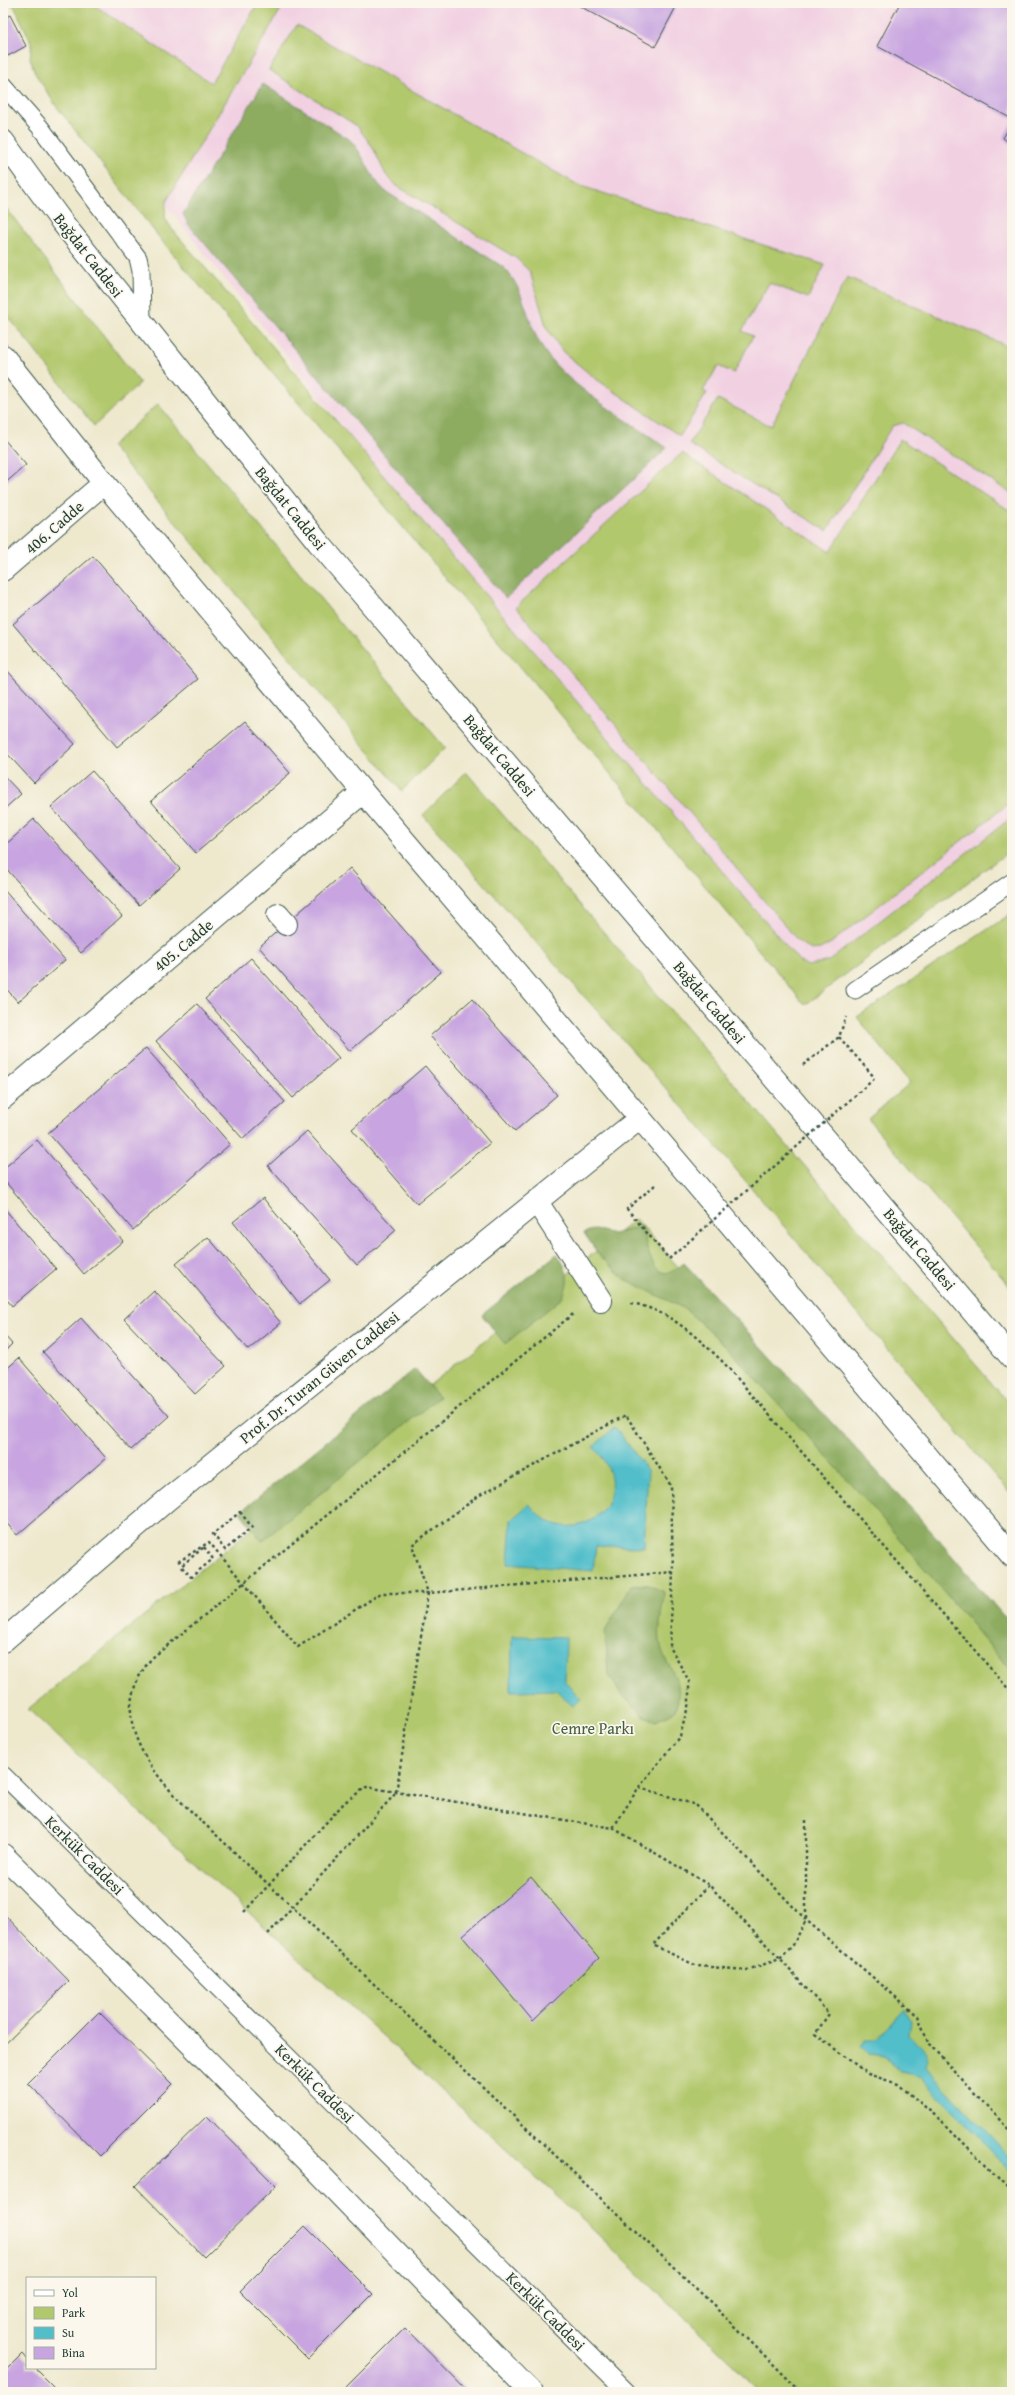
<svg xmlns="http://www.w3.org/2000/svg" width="1015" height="2395" viewBox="0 0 1015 2395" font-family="'Gentium Book Plus',serif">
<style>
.built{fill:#f1d0e2}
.green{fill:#b2c86d;stroke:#688250}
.forest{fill:#8dac60;stroke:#56744a}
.water{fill:#51beca;stroke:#387e7f}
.building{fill:#c8a5e0}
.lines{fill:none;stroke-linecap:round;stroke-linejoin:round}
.lane-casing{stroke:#3e574b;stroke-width:19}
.street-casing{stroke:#3e574b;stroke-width:24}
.secondary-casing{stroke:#3e574b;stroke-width:24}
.primary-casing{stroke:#3e574b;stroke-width:24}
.path{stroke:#3e574b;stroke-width:2.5;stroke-dasharray:3 3;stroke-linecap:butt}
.lane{stroke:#fff;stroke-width:17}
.street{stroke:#fff;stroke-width:22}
.secondary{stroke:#fff;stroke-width:22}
.primary{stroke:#fff;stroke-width:22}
.path-bridge{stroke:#3e574b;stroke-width:2.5;stroke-dasharray:3 3;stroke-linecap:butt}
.labels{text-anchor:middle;stroke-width:3.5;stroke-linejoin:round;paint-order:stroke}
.street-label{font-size:16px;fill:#1f3d34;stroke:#fbf7ec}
.park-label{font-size:16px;fill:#446042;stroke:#fbf7ec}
</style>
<rect width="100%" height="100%" fill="#fbf7ec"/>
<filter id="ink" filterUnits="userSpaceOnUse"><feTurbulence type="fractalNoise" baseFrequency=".025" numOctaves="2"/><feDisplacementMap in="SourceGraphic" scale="8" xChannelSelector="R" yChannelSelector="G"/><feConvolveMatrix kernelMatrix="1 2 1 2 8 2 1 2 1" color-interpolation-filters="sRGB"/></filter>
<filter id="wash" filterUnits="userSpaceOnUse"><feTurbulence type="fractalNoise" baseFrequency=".012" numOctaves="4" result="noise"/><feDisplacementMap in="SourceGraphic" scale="16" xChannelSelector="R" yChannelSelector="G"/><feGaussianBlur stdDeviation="0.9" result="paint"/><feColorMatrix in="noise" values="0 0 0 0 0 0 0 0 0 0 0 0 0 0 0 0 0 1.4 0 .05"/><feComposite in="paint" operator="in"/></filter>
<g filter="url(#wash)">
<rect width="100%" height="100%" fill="#eee8cd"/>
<path class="built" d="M14,3H1012V849L805,1005L84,103Z"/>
<path class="green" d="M10,3H91L211,83L258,3H271L281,9L166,202L165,218L172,229L800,962L808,966L829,961L1012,817V849L805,1005L162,241L56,106L35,73L30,58L32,44L15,8Z
M297,25L578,185L825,265L808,298L769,283L742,331L753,336L734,373L718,366L703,391L707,393L680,436L596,379L563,352L547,329L530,272L516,258L397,186L386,175L372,146L357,126L269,70Z
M3,204L140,383L94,426L3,310Z
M847,277L1012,348V494L903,423L892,426L827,531L689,444L718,399L771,426Z
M158,404L445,748L402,791L111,446Z
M900,439L1012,512V801L831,943L820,949L811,950L799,942L516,607L682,453L830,552Z
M466,772L1012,1407V1496L694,1120L423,815Z
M1012,913V1289L868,1119L910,1083L857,1017Z
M636,1219L1012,1647V2392H761L588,2225L28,1709Z"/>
<path class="forest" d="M263,84L349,139C365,154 367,174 385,191L503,267C527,290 526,325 545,352C569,387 631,422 667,448L506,598L188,224L183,214Z
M642,1226C646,1240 650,1279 671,1272C675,1270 680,1266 684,1263L919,1517L1012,1626V1672L874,1509L727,1347L685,1309L625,1279L599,1255L584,1233L595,1229L613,1234Z
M557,1254C568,1270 571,1280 562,1298L505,1344L482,1315Z
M415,1369L439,1397L262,1541L240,1512Z
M646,1584L664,1592C663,1607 658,1626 660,1641C665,1673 687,1673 675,1711L656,1721L643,1715L620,1693L608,1674L605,1631L631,1586Z"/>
<path class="water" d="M615,1427L648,1471L644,1547L596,1546L593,1571L508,1564L511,1520L529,1504C572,1561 646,1497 593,1447Z
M512,1636L566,1637L565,1682L581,1699L573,1706L556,1690L511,1691Z
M905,2009L911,2021L909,2035C919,2045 930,2053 926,2068L1012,2159V2173L920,2076L901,2072L884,2056L868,2054L860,2046L865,2039H877Z"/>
<g id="blocks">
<path class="building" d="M574,3H678L655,47Z
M900,3H1012V119L877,46Z
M10,15L26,46L8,56L3,46V19Z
M1012,122V145L1003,138Z
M3,438L26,465L3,485Z
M93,556L198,679L117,747L13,624Z
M3,666L75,744L34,783L3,749Z
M245,721L290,773L196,853L151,801Z
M92,771L180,869L139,905L51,807Z
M3,775L21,794L3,810Z
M34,819L122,916L81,953L3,865V847Z
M350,868L441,972L350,1051L259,947Z
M3,889L65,960L18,1002L3,985Z
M251,958L339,1058L293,1098L205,999Z
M472,999L557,1095L515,1131L430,1036Z
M197,1004L285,1102L243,1139L156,1041Z
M146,1048L230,1144L133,1230L48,1133Z
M425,1066L490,1143L417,1204L352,1129Z
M307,1131L396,1230L357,1265L268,1166Z
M37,1140L123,1241L84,1274L3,1179V1169Z
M263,1198L330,1280L300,1304L233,1222Z
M3,1207L56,1269L12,1306L3,1295Z
M208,1237L281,1323L248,1350L176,1264Z
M154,1291L226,1366L195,1394L124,1319Z
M81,1318L169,1416L131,1450L43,1352Z
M3,1334L12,1344L3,1353Z
M19,1358L106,1458L17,1535L3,1519V1372Z
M531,1877L599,1958L533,2021L462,1936Z
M3,1913L69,1981L3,2046Z
M99,2012L172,2084L100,2156L28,2083Z
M207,2116L276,2186L204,2257L135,2186Z
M305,2226L373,2294L308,2359L240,2291Z
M405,2328L468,2392H341Z
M22,2354L27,2360V2368H35L59,2392H3V2373Z"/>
</g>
</g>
<g filter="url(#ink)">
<use href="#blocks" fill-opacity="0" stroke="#3e574b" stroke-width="1"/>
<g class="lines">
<defs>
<path id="lane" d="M3,85L40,127L138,258L141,271L142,321
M855,990L1012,882
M3,1775L627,2392"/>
<path id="street" d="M3,570L104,483
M278,915L286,924
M3,1098L363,792
M537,1202L601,1301
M3,1641L167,1500L640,1118"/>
<path id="secondary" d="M3,1855L305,2159L531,2392"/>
<path id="primary" d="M3,141L62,222L318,542L1012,1358
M3,356L104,483L363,792L1012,1556"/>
</defs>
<use href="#lane" class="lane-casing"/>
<use href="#street" class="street-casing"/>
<use href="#secondary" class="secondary-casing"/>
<use href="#primary" class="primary-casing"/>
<path class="path" d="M839,1037L875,1078
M803,1065L839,1037L846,1017
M655,1185L627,1209L669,1259
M631,1303C669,1310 697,1337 724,1363L1012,1693
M573,1314L152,1658C109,1708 139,1756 176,1797L720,2311L801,2392
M240,1512L252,1527L225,1550L213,1534Z
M204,1547L213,1559L191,1577L181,1566Z
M178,1562L209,1542L298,1647L381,1593H428L673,1572
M613,1828L709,1885L780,1959L829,2014L815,2034L868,2074L898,2084L944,2123L1012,2192
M709,1885L653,1945L697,1966L747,1970L780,1959L793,1945L806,1920V1818
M244,1912L345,1802L366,1787L613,1828L639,1787L696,1805L806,1920L918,2016L929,2044L1012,2133
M268,1934L396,1793L428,1593L412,1545L480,1495L626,1415L671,1486L673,1572L670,1647L689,1681V1703L680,1736L639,1787"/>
<use href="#lane" class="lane"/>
<use href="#street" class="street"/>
<use href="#secondary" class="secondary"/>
<use href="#primary" class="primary"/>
<path class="path-bridge" d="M669,1259L875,1078"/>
</g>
</g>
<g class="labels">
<g class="street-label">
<text transform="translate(89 255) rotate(52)" y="6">Bağdat Caddesi</text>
<text transform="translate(291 508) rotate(51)" y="6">Bağdat Caddesi</text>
<text transform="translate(54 527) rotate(-41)" y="6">406. Cadde</text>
<text transform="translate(500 755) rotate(50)" y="6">Bağdat Caddesi</text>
<text transform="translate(183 945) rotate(-40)" y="6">405. Cadde</text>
<text transform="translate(710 1002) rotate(50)" y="6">Bağdat Caddesi</text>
<text transform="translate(920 1249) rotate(50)" y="6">Bağdat Caddesi</text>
<text transform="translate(319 1377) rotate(-39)" y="6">Prof. Dr. Turan Güven Caddesi</text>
<text transform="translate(85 1855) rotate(45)" y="6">Kerkük Caddesi</text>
<text transform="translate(315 2083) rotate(45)" y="6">Kerkük Caddesi</text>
<text transform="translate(546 2311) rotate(45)" y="6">Kerkük Caddesi</text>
</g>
<g class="park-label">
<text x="593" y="1734">Cemre Parkı</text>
</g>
</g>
<rect width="1015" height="2395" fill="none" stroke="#fbf7ec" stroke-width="16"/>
<rect x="26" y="2277" width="130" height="92" fill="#fbf7ec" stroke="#a3ada2"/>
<rect x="34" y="2290" width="20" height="6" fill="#ffffff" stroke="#a3ada2"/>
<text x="62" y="2297" font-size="12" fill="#1f3d34">Yol</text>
<rect x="34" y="2307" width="20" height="12" fill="#b2c86d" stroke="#a3ada2"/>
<text x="62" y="2317" font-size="12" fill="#1f3d34">Park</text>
<rect x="34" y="2327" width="20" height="12" fill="#51beca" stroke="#a3ada2"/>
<text x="62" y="2337" font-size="12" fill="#1f3d34">Su</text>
<rect x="34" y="2347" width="20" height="12" fill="#c8a5e0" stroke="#a3ada2"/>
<text x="62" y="2357" font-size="12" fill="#1f3d34">Bina</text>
</svg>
